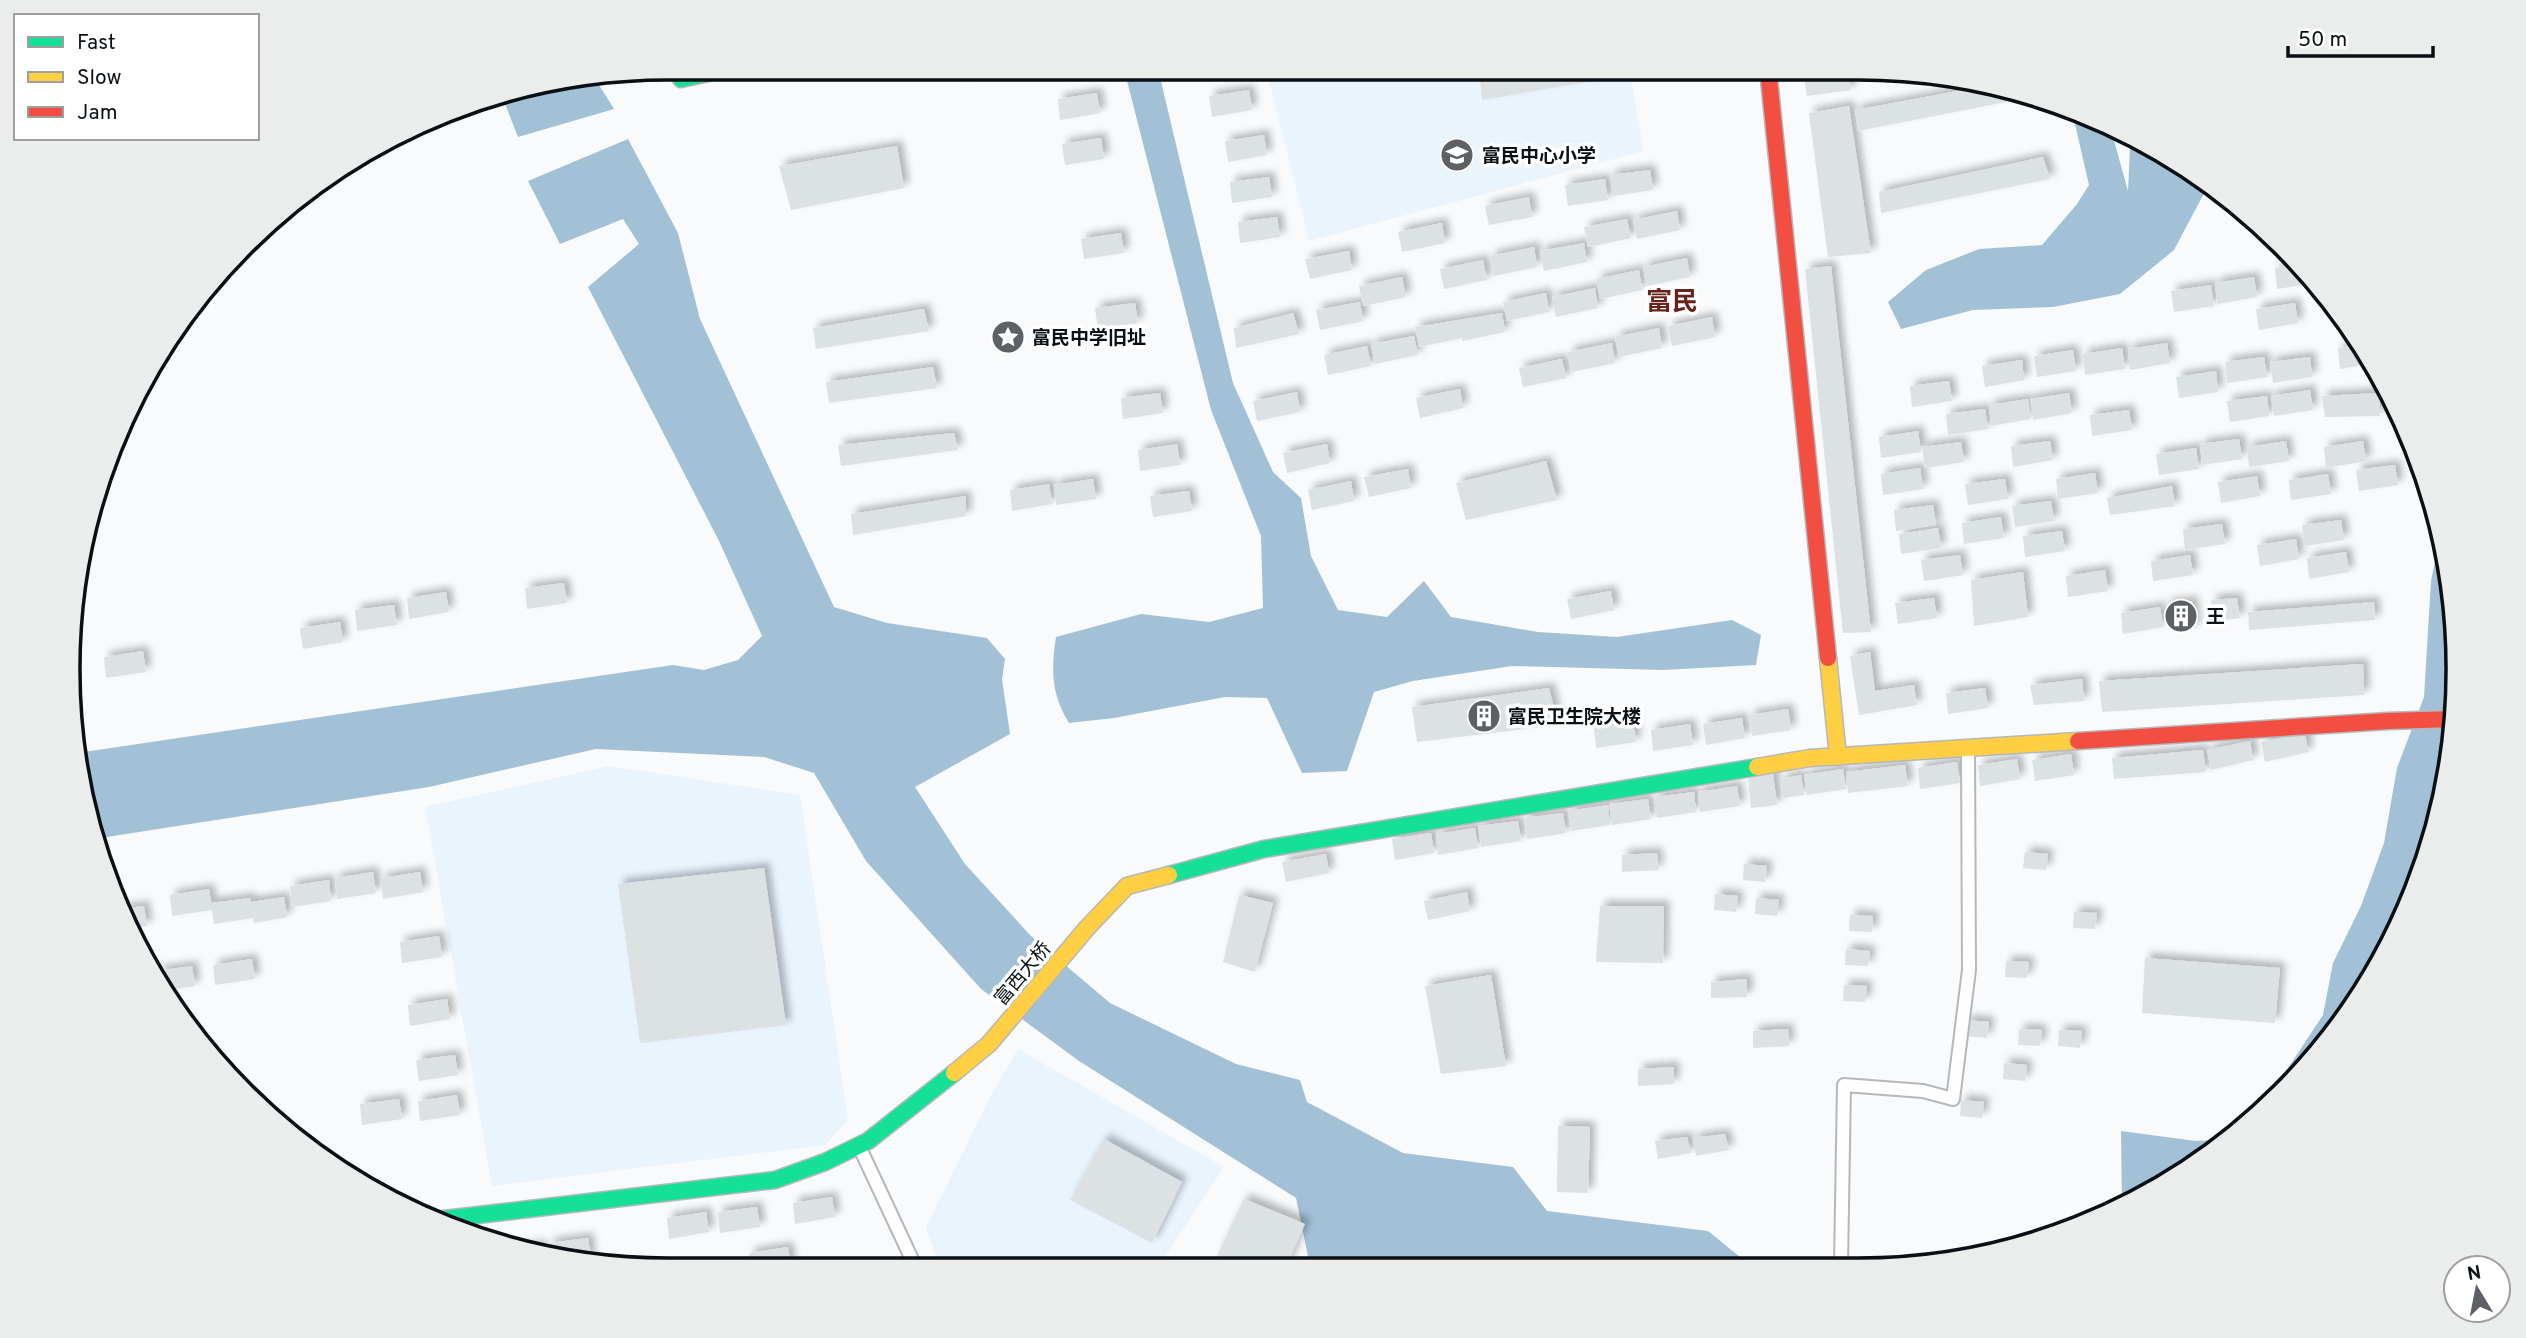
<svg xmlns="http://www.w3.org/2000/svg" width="2526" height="1338" viewBox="0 0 2526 1338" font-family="Overpass,'Noto Sans SC',sans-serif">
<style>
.built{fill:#e9f4fd}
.water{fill:#a2c1d6}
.building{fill:#dce1e4;filter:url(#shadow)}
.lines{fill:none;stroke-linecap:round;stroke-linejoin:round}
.lane-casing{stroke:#b4b8bb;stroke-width:16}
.fast-casing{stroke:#b4b8bb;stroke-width:19}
.slow-casing{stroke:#b4b8bb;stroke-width:19}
.jam-casing{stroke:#b4b8bb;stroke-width:19}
.lane{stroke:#fefeff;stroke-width:12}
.fast{stroke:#16e098;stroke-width:16}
.slow{stroke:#ffcf43;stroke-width:16}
.jam{stroke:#f24e42;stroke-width:16}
.labels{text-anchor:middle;stroke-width:7;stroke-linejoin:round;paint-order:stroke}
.poi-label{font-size:19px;font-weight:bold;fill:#090f13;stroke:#fff;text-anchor:start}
.street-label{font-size:19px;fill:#090f13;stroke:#fff}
.district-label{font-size:26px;font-weight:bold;fill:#67221c;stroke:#fff}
.rim{fill:none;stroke:#090f13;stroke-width:3.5}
</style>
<defs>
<filter id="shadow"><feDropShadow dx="5.5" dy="-5.5" stdDeviation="3.5" flood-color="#0004"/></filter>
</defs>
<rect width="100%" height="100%" fill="#f8fafc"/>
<path class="built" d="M1266,69H1629L1644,151L1309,241Z
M609,766L800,795L848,1120L825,1145L492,1186L425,807Z
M1018,1049L1224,1167L1158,1267L940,1268L926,1227L994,1090Z"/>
<path class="water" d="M1124,69H1158L1233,383L1273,472L1301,498L1311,556L1338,610L1387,617L1424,581L1451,617L1538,632L1617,637L1732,620L1761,635L1756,665L1663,670L1512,666L1413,681L1374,692L1347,771L1302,773L1267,698L1225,697L1114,718L1069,723C1051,694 1051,670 1056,637L1141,614L1209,622L1263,608L1261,536L1211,410Z
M596,80L614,109L518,137L502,96Z
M2072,111L2110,126L2128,191L2130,149L2136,139L2209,184L2174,250L2120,294L2053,307L1973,310L1901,329L1888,302L1926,270L1979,249L2042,245L2077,204L2089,185Z
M628,139L678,233L700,319L834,607L887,623L987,638L1005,659L1002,679L1010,734L915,787L965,864L1031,936L1110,1003L1236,1064L1300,1080L1307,1102L1403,1153L1513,1167L1547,1211L1708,1231L1750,1265L1310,1266L1296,1198L1079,1061L981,989L866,861L814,773L764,757L596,749L429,787L94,839L89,825L77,753L673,665L704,670L738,660L762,636L719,541L588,287L639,244L623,219L560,244L528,181Z
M2440,537L2453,591L2456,709L2437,825L2396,935L2309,1065L2261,1109L2323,1015L2333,963L2361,906L2384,843L2397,768L2424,697L2431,581Z
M2121,1131L2196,1141L2230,1139L2222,1146L2122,1204Z"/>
<path class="building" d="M948,69H1017V73L949,82Z
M1533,69H1602L1604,79L1482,100L1480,79Z
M1803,69H1848L1851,90L1807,96Z
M1990,85L2013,89L2025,94L2026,98L1858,131L1855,110Z
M1249,90L1252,110L1212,117L1209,96Z
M1097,93L1100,113L1060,120L1058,99Z
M1849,106L1871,253L1828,257L1809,113Z
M1264,135L1267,155L1228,162L1225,141Z
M1101,138L1104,159L1065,165L1062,144Z
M897,146L904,188L791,210L779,166Z
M2043,157L2050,179L1881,213L1879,192Z
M1650,170L1653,190L1613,196L1610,175Z
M1269,177L1272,197L1232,203L1230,182Z
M1605,179L1608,200L1568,206L1565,185Z
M1529,197L1532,217L1489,225L1485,206Z
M1677,211L1680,230L1637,239L1633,220Z
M1277,217L1280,237L1240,243L1238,222Z
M1627,219L1631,238L1588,247L1584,227Z
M1442,223L1445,243L1402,252L1398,232Z
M1121,233L1124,253L1084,259L1081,239Z
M1584,243L1587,262L1544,271L1540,251Z
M1534,247L1537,267L1494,276L1490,256Z
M1349,251L1352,270L1310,279L1305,259Z
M1687,258L1690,277L1647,286L1643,267Z
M1483,260L1487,280L1444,289L1440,269Z
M2300,265L2316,283L2277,289L2275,268Z
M1831,266L1871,632L1843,633L1805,269Z
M1639,270L1642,290L1600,299L1596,279Z
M1402,277L1406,297L1363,306L1359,286Z
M2254,277L2257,297L2217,304L2215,283Z
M2211,285L2214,306L2174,312L2171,291Z
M1595,288L1598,308L1556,317L1552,297Z
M1546,293L1549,312L1507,321L1503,302Z
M1360,302L1363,321L1320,330L1316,310Z
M1135,303L1138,323L1098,329L1095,308Z
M2295,303L2298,323L2259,330L2256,309Z
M924,309L929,331L816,349L813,328Z
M1293,313L1299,334L1236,348L1234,328Z
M1502,313L1505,332L1462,341V338L1419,347L1415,327Z
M1712,317L1715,337L1672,346L1668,326Z
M1659,328L1662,348L1619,357L1615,337Z
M1414,336L1418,355L1375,364L1371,344Z
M1612,343L1615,363L1572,372L1568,352Z
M2167,343L2170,363L2130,370L2128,349Z
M2360,345L2373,363L2340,369L2338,348Z
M1367,346L1371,366L1328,375L1324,355Z
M2122,348L2125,369L2085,375L2083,354Z
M2073,350L2076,371L2037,377L2034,356Z
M2264,357L2267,377L2227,383L2225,362Z
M2310,357L2312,377L2273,383L2270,362Z
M1562,359L1566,378L1523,387L1519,368Z
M2022,360L2024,380L1985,387L1982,366Z
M933,367L937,388L829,403L826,382Z
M2216,371L2218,392L2179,398L2176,377Z
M1949,381L1952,401L1912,407L1910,386Z
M1460,389L1463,408L1420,418L1416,398Z
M2310,390L2313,410L2274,416L2271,396Z
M1297,392L1300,412L1257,421L1253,401Z
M1160,393L1163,413L1123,419L1121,398Z
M2069,393L2072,413L2033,420L2030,399Z
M2379,393L2380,416L2325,417L2322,396Z
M2267,396L2269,416L2230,422L2227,401Z
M2028,399L2031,419L1991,426L1989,405Z
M1985,409L1988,429L1948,435L1946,414Z
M2129,410L2132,430L2092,436L2090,415Z
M1918,431L1921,452L1881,458L1879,437Z
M954,433L958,450L841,466L838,445Z
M2239,439L2242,459L2202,465L2200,444Z
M2050,441L2053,460L2013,467L2011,446Z
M2286,441L2289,461L2249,467L2247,447Z
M2363,441L2366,461L2326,468L2324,447Z
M1961,442L1964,462L1925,468L1922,447Z
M1177,444L1180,465L1140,471L1138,450Z
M1327,444L1330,463L1287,473L1283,453Z
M2196,448L2199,469L2159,475L2156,454Z
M1546,461L1557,500L1466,520L1456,483Z
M2395,465L2398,485L2359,491L2356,470Z
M1920,468L1923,489L1883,495L1881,474Z
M1408,469L1411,488L1369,497L1364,477Z
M2095,473L2098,493L2058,499L2056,479Z
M2328,474L2331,494L2291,500L2289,480Z
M2257,476L2260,496L2221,503L2218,482Z
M1093,479L1096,499L1056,505L1054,485Z
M2005,479L2008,499L1968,505L1965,484Z
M1351,481L1354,501L1312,510L1308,490Z
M1049,484L1052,504L1012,511L1010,490Z
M2172,486L2175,506L2110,515L2107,498Z
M1189,491L1192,511L1153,517L1150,496Z
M966,496V516L853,535L851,514Z
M2051,501L2054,521L2015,527L2012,506Z
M1933,505L1936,525L1896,531L1894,510Z
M2001,517L2004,538L1964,544L1962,523Z
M2341,520L2344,540L2305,546L2302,525Z
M2222,524L2225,544L2185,550L2183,529Z
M1938,528L1941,548L1901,554L1899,534Z
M2062,531L2065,551L2025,557L2023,536Z
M2296,539L2299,559L2260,566L2257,545Z
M2346,552L2349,572L2309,579L2307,558Z
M1960,555L1963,575L1924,581L1921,560Z
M2190,555L2193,575L2153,581L2151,561Z
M2105,570L2108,591L2068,597L2066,576Z
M2023,572L2028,617L1974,626L1971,580Z
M564,583L567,603L527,609L525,588Z
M1611,591L1614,610L1571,619L1567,599Z
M446,592L449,612L409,619L407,598Z
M1934,598L1937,618L1898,624L1895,603Z
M2237,598L2240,618L2213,621L2211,600Z
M2192,601L2196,628L2169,630L2166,604Z
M2374,602L2375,620L2249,630L2248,612Z
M394,605L397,625L357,631L355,610Z
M2160,607L2163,627L2123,634L2121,613Z
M340,622L343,642L303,649L300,628Z
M143,651L146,672L106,678L104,657Z
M1870,652L1875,691L1914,685L1917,705L1859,715L1850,656Z
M2363,664L2364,695L2102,712L2099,681Z
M2082,679L2084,701L2034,705L2030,685Z
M1549,688L1558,725L1417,742L1412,707Z
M1985,688L1988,708L1948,714L1946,693Z
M1788,709L1791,730L1752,736L1749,715Z
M1742,718L1745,738L1706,745L1703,724Z
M1633,722L1636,742L1596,748L1594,727Z
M1690,724L1693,745L1653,751L1651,730Z
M2305,733L2308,752L2265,762L2261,742Z
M2250,741L2253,760L2211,770L2207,750Z
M2203,750L2206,772L2114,779L2112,758Z
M2071,754L2074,775L2035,781L2032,760Z
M2017,759L2020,779L1980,786L1978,765Z
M1957,762L1960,783L1920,789L1918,768Z
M1905,765L1908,786L1848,793L1846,772Z
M1843,769L1846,789L1807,795L1804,775Z
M1773,773L1777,805L1751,808L1748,776Z
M1801,775L1804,795L1783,798L1781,779Z
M1737,786L1740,806L1700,812L1698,792Z
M1694,792L1696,812L1657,818L1654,797Z
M1648,799L1651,819L1612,825L1609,804Z
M1608,805L1610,825L1571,831L1568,811Z
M1563,813L1566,833L1527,839L1524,818Z
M1518,821L1521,841L1481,847L1478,826Z
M1475,828L1478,848L1438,855L1436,834Z
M1431,833L1434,853L1395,860L1392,839Z
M2025,852L2048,854L2046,870L2023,868Z
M1657,853L1658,870L1622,872V855Z
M1326,854L1329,873L1286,882L1282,862Z
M1744,864L1767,866L1765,882L1743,880Z
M764,868L786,1025L640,1043L618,884Z
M373,872L376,893L337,899L335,878Z
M420,872L423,892L383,899L381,878Z
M329,880L331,901L292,907L290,886Z
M209,889L211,903L250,898L251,902L284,897L287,917L254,923L253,918L214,924L212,910L172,916L170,895Z
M1467,892L1470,911L1428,920L1424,901Z
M1715,894L1738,896L1736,912L1714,910Z
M1239,895L1273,903L1255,972L1223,962Z
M1756,898L1779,900L1777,916L1755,914Z
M144,906L147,926L128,929L121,909Z
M1600,906H1664L1663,963L1596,962Z
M2074,912L2097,913L2095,929L2073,928Z
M1850,915L1873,916L1872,932L1849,931Z
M439,936L442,957L402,963L400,942Z
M1846,949L1870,951L1868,966L1845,965Z
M2145,958L2280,968L2275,1023L2142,1013Z
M252,959L255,979L215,985L213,965Z
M2006,961L2029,962L2027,978L2005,977Z
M192,966L195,986L170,990L156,971Z
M1491,975L1506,1066L1441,1074L1425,986Z
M1747,979V997L1711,998V982Z
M1844,985L1867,986L1865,1002L1843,1001Z
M447,999L450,1019L410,1026L408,1005Z
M1966,1020L1989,1022L1987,1038L1964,1036Z
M1788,1029L1789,1046L1753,1048V1031Z
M2019,1029L2042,1030L2040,1046L2018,1045Z
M2059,1030L2082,1031L2080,1048L2058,1046Z
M455,1055L458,1075L419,1081L416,1060Z
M2004,1063L2027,1065L2025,1081L2003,1079Z
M1674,1067V1084L1638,1086V1069Z
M457,1095L460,1115L420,1121L418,1101Z
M399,1099L402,1119L362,1125L360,1104Z
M1961,1100L1984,1102L1982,1118L1960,1116Z
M1558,1126L1590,1127L1588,1193L1557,1192Z
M1725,1134L1729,1150L1696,1156L1693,1138Z
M1687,1137L1691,1153L1658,1159L1655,1141Z
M1104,1139L1182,1182L1152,1243L1070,1200Z
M832,1197L835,1217L795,1224L793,1203Z
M1244,1199L1305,1224L1286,1267H1243L1217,1255Z
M757,1207L760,1227L720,1233L718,1212Z
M706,1212L709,1232L669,1239L667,1218Z
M588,1238L591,1258L578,1260L551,1255L549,1243Z
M541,1245L543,1254L515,1250V1249Z
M788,1247L791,1267L751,1268L749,1253Z"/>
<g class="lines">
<defs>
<path id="lane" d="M859,1146L916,1268
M1841,1265L1844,1085L1923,1091L1953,1099L1969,970L1968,749"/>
<path id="fast" d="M681,79L731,68
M1169,875L1264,849L1757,767
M436,1220L775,1180L825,1162L868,1141L954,1073"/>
<path id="slow" d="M1828,658L1838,757
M1757,767L1810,758L2078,741
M954,1073L989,1044L1087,928L1127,886L1169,875"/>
<path id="jam" d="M1768,69L1828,658
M2078,741L2388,721L2455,719"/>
</defs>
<use href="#lane" class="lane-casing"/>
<use href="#fast" class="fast-casing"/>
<use href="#slow" class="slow-casing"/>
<use href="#jam" class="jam-casing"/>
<use href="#lane" class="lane"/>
<use href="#fast" class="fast"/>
<use href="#slow" class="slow"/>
<use href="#jam" class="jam"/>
</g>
<defs>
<symbol id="school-disc" viewBox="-11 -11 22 22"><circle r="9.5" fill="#5d6165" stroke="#fff"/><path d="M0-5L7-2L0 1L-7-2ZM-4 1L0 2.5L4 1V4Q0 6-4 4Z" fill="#fff"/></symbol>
<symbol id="sight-disc" viewBox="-11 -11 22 22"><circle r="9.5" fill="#5d6165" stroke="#fff"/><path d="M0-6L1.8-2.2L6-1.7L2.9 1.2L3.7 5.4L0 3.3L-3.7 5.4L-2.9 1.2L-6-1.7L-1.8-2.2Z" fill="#fff"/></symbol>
<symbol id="building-disc" viewBox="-11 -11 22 22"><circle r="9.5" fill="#5d6165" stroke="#fff"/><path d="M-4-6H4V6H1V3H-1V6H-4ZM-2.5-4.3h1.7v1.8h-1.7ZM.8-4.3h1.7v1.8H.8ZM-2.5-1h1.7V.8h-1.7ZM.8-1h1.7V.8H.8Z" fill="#fff"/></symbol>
</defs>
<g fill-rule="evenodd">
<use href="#school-disc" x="1438" y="136" width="38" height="38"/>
<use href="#sight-disc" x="989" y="318" width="38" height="38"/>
<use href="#building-disc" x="2162" y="597" width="38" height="38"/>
<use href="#building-disc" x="1465" y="697" width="38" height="38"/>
</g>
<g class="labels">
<g class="poi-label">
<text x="1482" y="162">富民中心小学</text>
<text x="1032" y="344">富民中学旧址</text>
<text x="2206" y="623">王</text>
<text x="1508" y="723">富民卫生院大楼</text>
</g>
<g class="street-label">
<text transform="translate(1022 973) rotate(-50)" y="7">富西大桥</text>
</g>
<g class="district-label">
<text x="1672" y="310">富民</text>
</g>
</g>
<path d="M0 0H2526V1338H0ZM668 80H1858A588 588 0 0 1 2446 668V670A588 588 0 0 1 1858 1258H668A588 588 0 0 1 80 670V668A588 588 0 0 1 668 80Z" fill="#ebecec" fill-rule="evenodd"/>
<path class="rim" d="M668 80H1858A588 588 0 0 1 2446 668V670A588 588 0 0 1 1858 1258H668A588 588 0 0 1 80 670V668A588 588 0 0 1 668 80Z"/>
<rect x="14" y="14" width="245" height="126" fill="#ffffff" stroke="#9d9fa1" stroke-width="2"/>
<rect x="28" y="37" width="35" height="10" fill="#16e098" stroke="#9d9fa1" stroke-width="2"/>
<text x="77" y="49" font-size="21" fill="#090f13">Fast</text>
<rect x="28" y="72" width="35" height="10" fill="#ffcf43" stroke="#9d9fa1" stroke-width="2"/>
<text x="77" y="84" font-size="21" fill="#090f13">Slow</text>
<rect x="28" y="107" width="35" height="10" fill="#f24e42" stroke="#9d9fa1" stroke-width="2"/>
<text x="77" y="119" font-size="21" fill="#090f13">Jam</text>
<g transform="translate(2477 1289) rotate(350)"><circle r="33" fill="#ffffff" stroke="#9d9fa1" stroke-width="2"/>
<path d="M0-5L12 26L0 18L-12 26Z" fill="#5d6165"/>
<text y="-10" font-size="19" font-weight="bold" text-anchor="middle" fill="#090f13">N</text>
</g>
<path d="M2288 46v10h145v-10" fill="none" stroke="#090f13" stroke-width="3.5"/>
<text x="2298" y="46" font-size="21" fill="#090f13" stroke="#ffffff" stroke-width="5" paint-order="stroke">50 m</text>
</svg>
